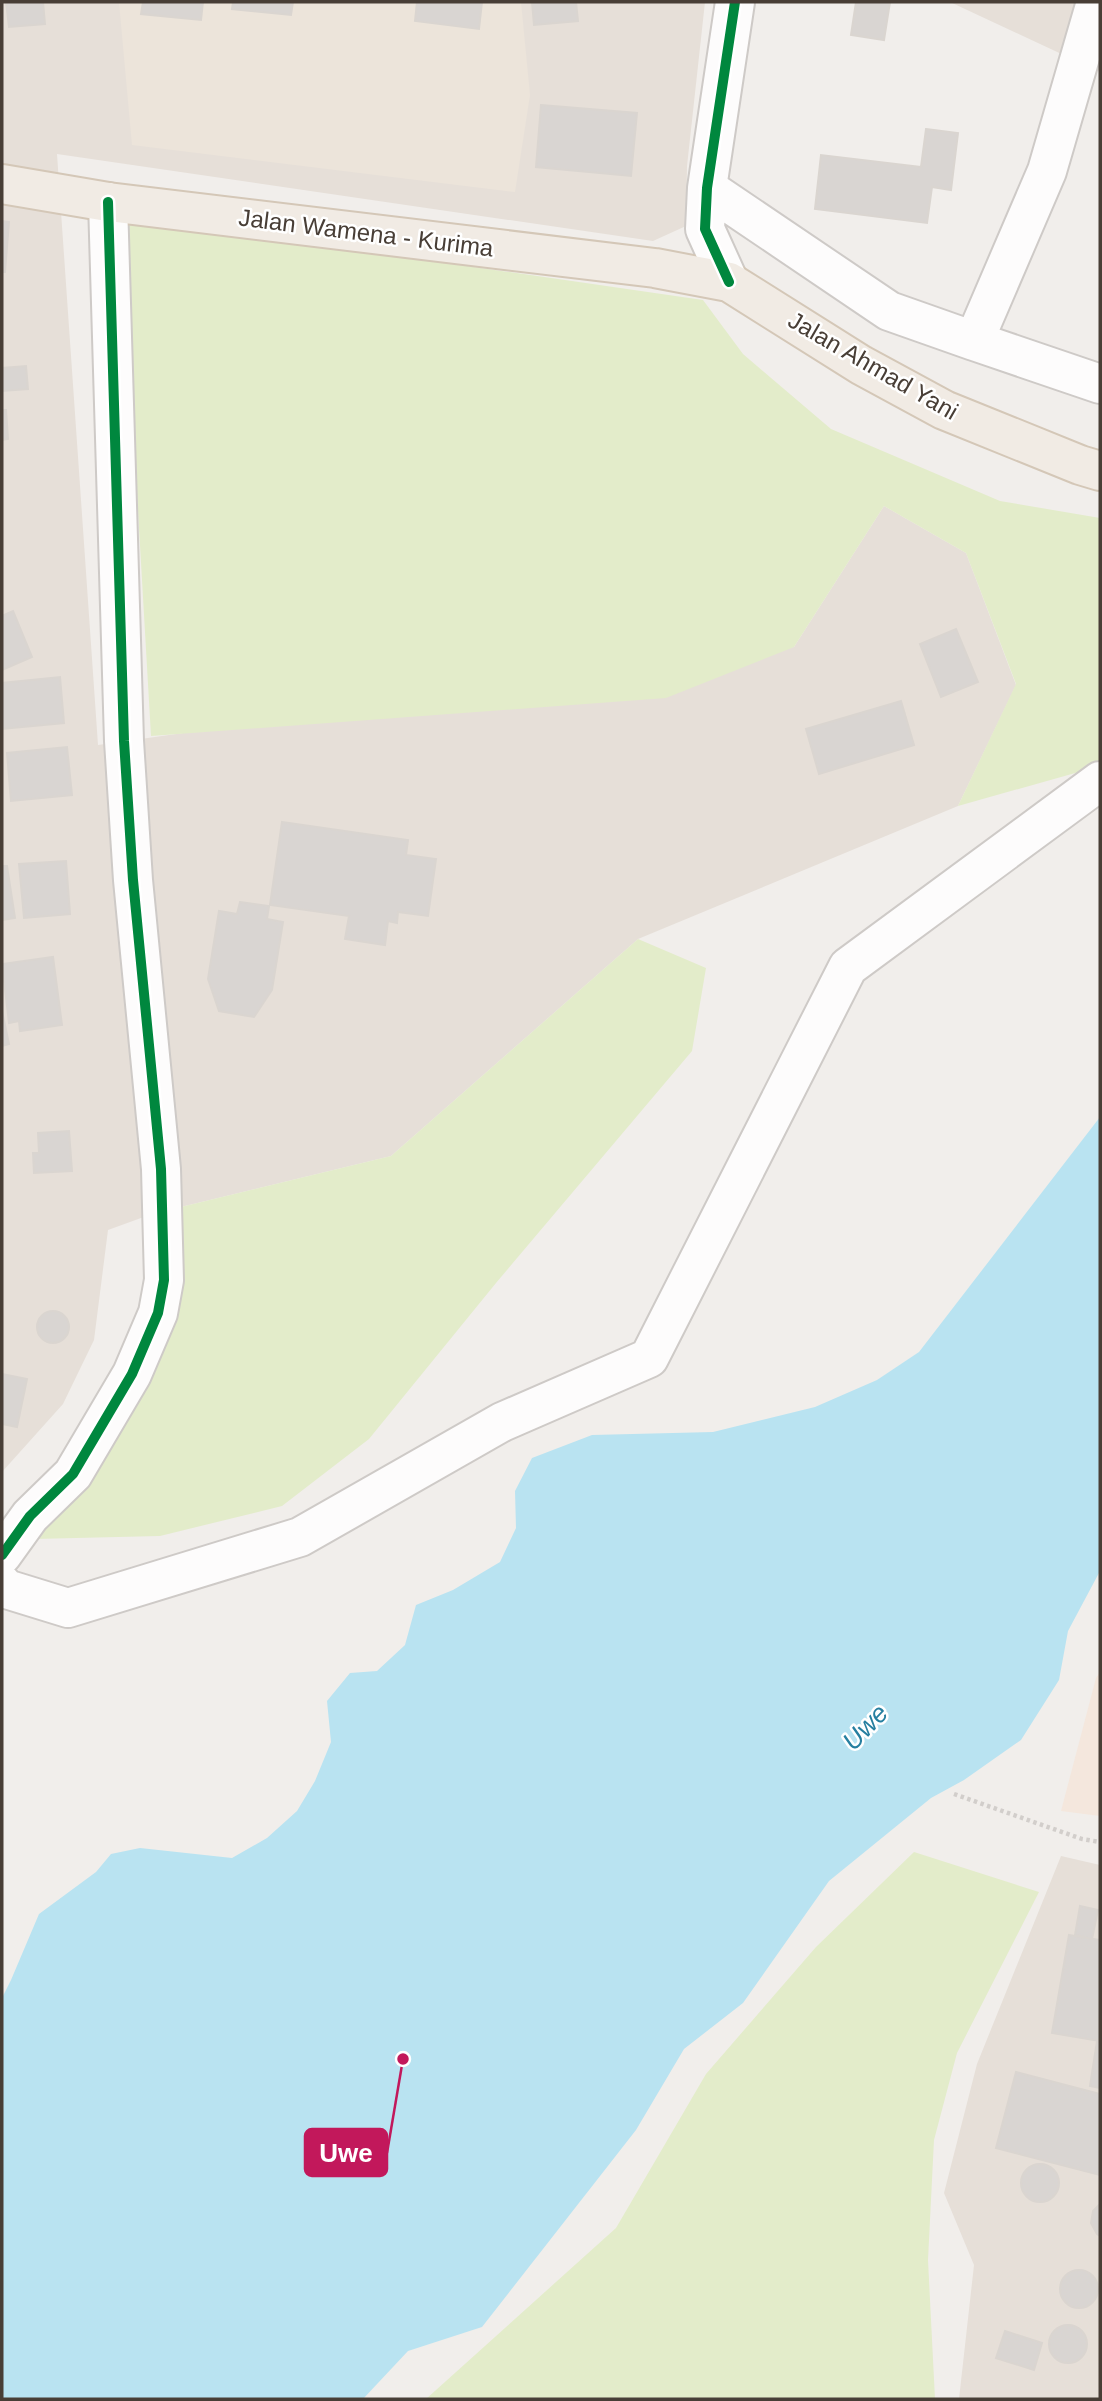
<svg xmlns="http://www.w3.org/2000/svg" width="1102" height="2401" viewBox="0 0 1102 2401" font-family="Arial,sans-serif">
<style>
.residential{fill:#e6dfd8}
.commercial{fill:#f4e7dd}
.education{fill:#ece4da}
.green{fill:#e3ecca}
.water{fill:#b9e3f1}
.building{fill:#d9d5d2;stroke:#dad5d0;stroke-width:2}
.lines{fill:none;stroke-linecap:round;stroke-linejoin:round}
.minor-casing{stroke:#cecac7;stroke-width:42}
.major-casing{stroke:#d4c7b7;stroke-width:42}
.path{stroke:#d2cecb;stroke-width:4.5;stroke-dasharray:3.5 3.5;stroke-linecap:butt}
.minor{stroke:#fdfcfc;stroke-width:38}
.major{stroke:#f1ebe4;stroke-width:38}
.cycleway-casing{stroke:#fff;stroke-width:15}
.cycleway{stroke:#00873e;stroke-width:10}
.labels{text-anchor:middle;stroke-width:5;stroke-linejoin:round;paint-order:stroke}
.street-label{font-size:24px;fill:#483e36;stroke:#fff}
.water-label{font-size:26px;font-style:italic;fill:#267fa0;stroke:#fff}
.leader{fill:none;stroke:#c2185b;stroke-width:2.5}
.callout-dot{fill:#c2185b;stroke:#fff;stroke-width:2.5}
.callout{fill:#c2185b;stroke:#c2185b;stroke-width:2.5}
.callout-label{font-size:26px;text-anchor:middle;font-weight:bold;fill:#fff}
</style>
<rect width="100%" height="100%" fill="#f1eeeb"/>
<path class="residential" d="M2,2H705L687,166L686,226L653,241L57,154L98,745L794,647L884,506L966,553L1016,685L958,806L638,939L391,1156L152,1214L108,1230L94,1340L63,1404L2,1472Z
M950,2H1100V72Z
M1061,1856L1100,1865V2399H959L974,2265L944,2193L977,2064Z"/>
<path class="commercial" d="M1100,1672V1816L1061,1811L1096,1678Z"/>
<path class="education" d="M119,2H521L530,95L515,192L132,145Z"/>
<path class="green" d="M121,216L703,300L743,354L831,429L1000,501L1100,518V766L958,806L1016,684L966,553L884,506L794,647L666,698L151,736Z
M638,939L706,968L692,1051L496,1283L369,1439L282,1506L160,1536L34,1539L155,1329L152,1214L391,1156Z
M914,1852L1039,1892L957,2053L934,2140L928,2260L935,2399H426L616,2228L706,2074L816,1947Z"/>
<path class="water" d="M1100,1117V1571L1068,1631L1059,1680L1021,1740L964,1780L931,1798L829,1881L743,2003L684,2049L636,2130L482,2327L408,2351L363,2399H2V1998L11,1980L39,1914L96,1872L111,1854L140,1848L232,1858L267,1838L297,1811L315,1781L331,1742L327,1701L350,1673L377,1671L405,1645L416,1605L453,1590L500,1562L516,1528L515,1491L532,1458L592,1435L713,1432L815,1407L877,1380L919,1352Z"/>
<path class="building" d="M6,2H43L45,24L9,27Z
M143,2H203L201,20L141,14Z
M233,2H293L291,15L232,9Z
M417,2H482L479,29L415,21Z
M532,2H576L578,21L534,25Z
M856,2H890L884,40L851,35Z
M541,105L637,113L631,176L536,167Z
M926,129L958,133L951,190L932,187L927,223L815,209L821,155L921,167Z
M2,221L9,222L5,272H2Z
M26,366L28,389L2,391V368Z
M2,410H6L8,439L2,440Z
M13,611L32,657L2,670V616Z
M956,629L978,682L941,697L920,644Z
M60,677L64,723L2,729V683Z
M901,701L914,745L819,774L806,729Z
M67,747L72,795L11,801L7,753Z
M282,822L408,840L406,855L436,859L428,916L398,912L397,923L388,921L385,945L345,939L349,916L270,905Z
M66,861L70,914L24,918L19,864Z
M2,866H7L15,918L2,920Z
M240,902L269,906L267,919L283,922L272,990L254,1017L219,1011L208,979L219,911L237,914Z
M53,957L62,1025L20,1031L19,1021L9,1023L2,964Z
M2,1011L9,1044L2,1046Z
M69,1131L72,1171L34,1173L33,1153H39L38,1133Z
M37 1327a16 16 0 1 1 32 0a16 16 0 1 1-32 0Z
M2,1374L27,1379L17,1427L2,1424Z
M1080,1906L1098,1910L1092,1939L1075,1935Z
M1069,1935L1100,1940V2041L1052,2033Z
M1097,2041L1100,2042V2088L1090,2086Z
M1016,2072L1100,2094V2175L996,2148Z
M1021 2183a19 19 0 1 1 38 0a19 19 0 1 1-38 0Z
M1100,2204V2236L1097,2234L1091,2223L1093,2211Z
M1060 2289a19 19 0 1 1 38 0a19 19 0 1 1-38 0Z
M1049 2344a19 19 0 1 1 38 0a19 19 0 1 1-38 0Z
M1005,2331L1042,2343L1034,2370L996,2358Z"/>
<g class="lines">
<defs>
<path id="minor" d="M707,188L889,311L974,341L1047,171L1096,2
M729,282L705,229L707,188L735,2
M974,341L1100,384
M2,1555L30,1516L73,1474L132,1374L158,1313L164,1280L161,1169L133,880L124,741L108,202
M2,1584L3,1588L68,1608L300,1537L502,1422L649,1358L848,967L1100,781"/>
<path id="major" d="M2,184L108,202L655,268L729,282L861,365L944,410L1080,465L1100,471"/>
</defs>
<use href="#minor" class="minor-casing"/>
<use href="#major" class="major-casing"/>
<path class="path" d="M954,1794L1082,1839L1100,1842"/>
<use href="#minor" class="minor"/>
<use href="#major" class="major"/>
<defs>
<path id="cycleway" d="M729,282L705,229L707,188L735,2
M2,1555L30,1516L73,1474L132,1374L158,1313L164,1280L161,1169L133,880L124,741L108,202"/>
</defs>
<use href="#cycleway" class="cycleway-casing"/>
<use href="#cycleway" class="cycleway"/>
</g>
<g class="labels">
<g class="street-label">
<text transform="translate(366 233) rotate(7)" y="8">Jalan Wamena - Kurima</text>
<text transform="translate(873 366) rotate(30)" y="8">Jalan Ahmad Yani</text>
</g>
<g class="water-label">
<text transform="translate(865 1727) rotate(-46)" y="9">Uwe</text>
</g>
</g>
<path class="leader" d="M403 2059L387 2153"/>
<circle class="callout-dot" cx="403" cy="2059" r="7"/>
<rect class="callout" x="305" y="2129" width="82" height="47" rx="7"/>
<g class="callout-label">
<text x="346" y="2162">Uwe</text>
</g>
<rect width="1102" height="2401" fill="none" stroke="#483e36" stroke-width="7"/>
</svg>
